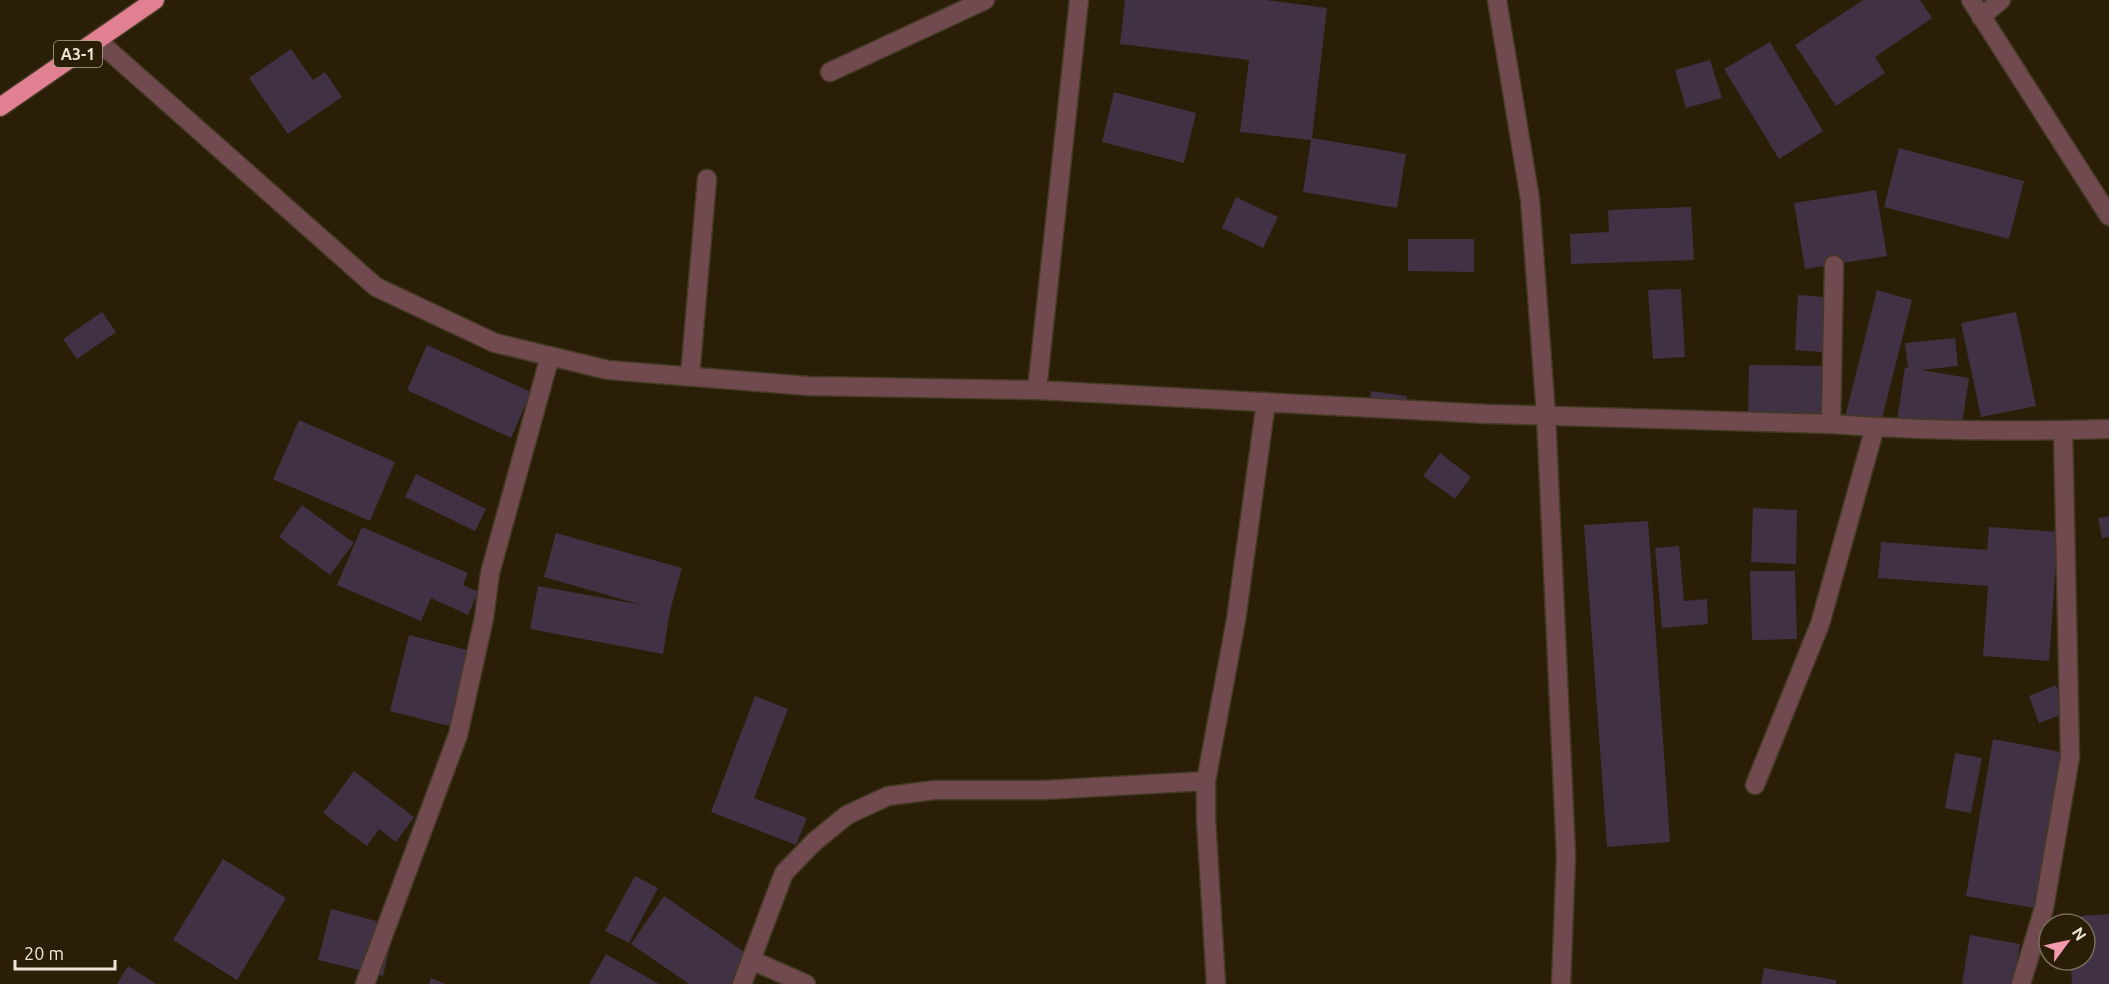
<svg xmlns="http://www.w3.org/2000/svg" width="2109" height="984" viewBox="0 0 2109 984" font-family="Ubuntu,sans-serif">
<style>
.building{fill:#403145}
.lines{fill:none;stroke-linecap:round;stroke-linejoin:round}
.street-casing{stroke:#453a24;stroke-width:21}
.highway-casing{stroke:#453a24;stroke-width:21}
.street{stroke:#704a4f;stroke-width:18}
.highway{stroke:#e08091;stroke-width:18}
.labels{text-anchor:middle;stroke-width:5;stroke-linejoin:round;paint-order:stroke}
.shield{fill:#2a1e07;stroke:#b2a999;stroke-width:1.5}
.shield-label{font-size:16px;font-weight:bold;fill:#ede5d7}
</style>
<rect width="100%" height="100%" fill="#2a1e07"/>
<path class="building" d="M1125,0H1266L1327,8L1312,138L1406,154L1397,208L1303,192L1311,140L1240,132L1249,60L1120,44Z
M1863,0H1920L1932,18L1875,57L1885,73L1836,106L1795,45Z
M1770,42L1823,131L1779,159L1724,69Z
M291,49L313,80L325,72L342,97L288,134L249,78Z
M1710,60L1722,98L1686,108L1675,70Z
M1114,92L1196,113L1184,163L1102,142Z
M1899,148L2024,181L2009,239L1884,207Z
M1876,190L1887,256L1805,269L1794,203Z
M1236,197L1278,217L1263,248L1222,228Z
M1691,207L1694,260L1571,264L1570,234L1609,232L1608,210Z
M1408,239H1474V272L1408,271Z
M1681,289L1685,357L1653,359L1648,290Z
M1877,290L1912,300L1879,430L1844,421Z
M1798,295L1838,298L1835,353L1795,350Z
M102,312L116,332L77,359L63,339Z
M2016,312L2036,406L1981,417L1961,323Z
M1955,338L1958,366L1921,370L1969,378L1961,431L1897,421L1905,367L1908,368L1905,343Z
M427,345L531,392L511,438L407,390Z
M1749,365L1835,366V417L1748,415Z
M1371,391L1407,396L1405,418L1368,413Z
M299,420L395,462L370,521L273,479Z
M1440,453L1471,477L1455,499L1423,476Z
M416,474L486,509L475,531L405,497Z
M302,505L354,543L330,575L279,537Z
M1753,508L1797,510L1796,564L1751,562Z
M2109,516V537L2102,538L2098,518Z
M1648,521L1670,842L1607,847L1584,525Z
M362,527L468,573L463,585L478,592L468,615L431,598L421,621L337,585Z
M1989,527L2058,532L2049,661L1983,656L1988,586L1878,578L1881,542L1987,550Z
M556,533L682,568L670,611L663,654L530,629L538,586L642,605L544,577Z
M1679,546L1684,601L1707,599L1708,624L1662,628L1655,548Z
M1750,571H1795L1797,639L1752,640Z
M409,635L475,652L457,728L390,711Z
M2056,685L2066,713L2039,723L2029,696Z
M755,696L788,709L754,798L807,818L796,845L711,812Z
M1993,739L2061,752L2034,908L1966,896Z
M1955,753L1982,758L1971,813L1945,808Z
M354,771L414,817L396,842L379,829L367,846L323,813Z
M223,859L286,898L237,980L173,940Z
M635,876L658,888L629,943L605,931Z
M664,896L750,956L731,984H689L631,944Z
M331,909L395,926L383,976L318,960Z
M2109,914V984H2072L2070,960H2085V924H2067L2066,917Z
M1970,935L2020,944L2013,984H1962Z
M606,954L659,984H589Z
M128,966L156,984H117Z
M1764,968L1836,980V984H1761Z
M431,978L445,984H429Z"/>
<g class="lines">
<defs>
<path id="street" d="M1497,0L1530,199L1546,415L1566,856L1561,984
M1971,0L2109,216
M1981,17L2001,0
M97,40L376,287L495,343L608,370L808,386L1037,390L1488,414L1831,424C1923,431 2017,432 2109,429
M830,72L985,0
M690,376L707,179
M1037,390L1079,0
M1831,424L1834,265
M1755,785L1820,624L1875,427
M751,960L806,984
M365,984L458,735L484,618L490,573L550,356
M742,984L784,873L814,842L847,815L888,796L935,790H1044L1206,781
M1216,984L1206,819V781L1236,620L1266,402
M2021,984L2044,908L2070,757L2063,430"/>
<path id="highway" d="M0,107L155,0"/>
</defs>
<use href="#street" class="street-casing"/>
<use href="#highway" class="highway-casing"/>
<use href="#street" class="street"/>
<use href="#highway" class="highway"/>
</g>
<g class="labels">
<rect class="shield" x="54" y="41" width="48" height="26" rx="4.5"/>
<g class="shield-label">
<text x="78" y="60">A3-1</text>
</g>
</g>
<g transform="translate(2067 942) rotate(57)"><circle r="28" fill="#2a1e07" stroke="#786e5a" stroke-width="1.5"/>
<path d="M0-4.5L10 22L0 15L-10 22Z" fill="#f29aae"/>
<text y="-9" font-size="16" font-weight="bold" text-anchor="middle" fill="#ede5d7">N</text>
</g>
<path d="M15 960v9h100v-9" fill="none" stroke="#ede5d7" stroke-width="3"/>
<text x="24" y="960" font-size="18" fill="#ede5d7" stroke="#2a1e07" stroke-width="4.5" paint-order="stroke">20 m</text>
</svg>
